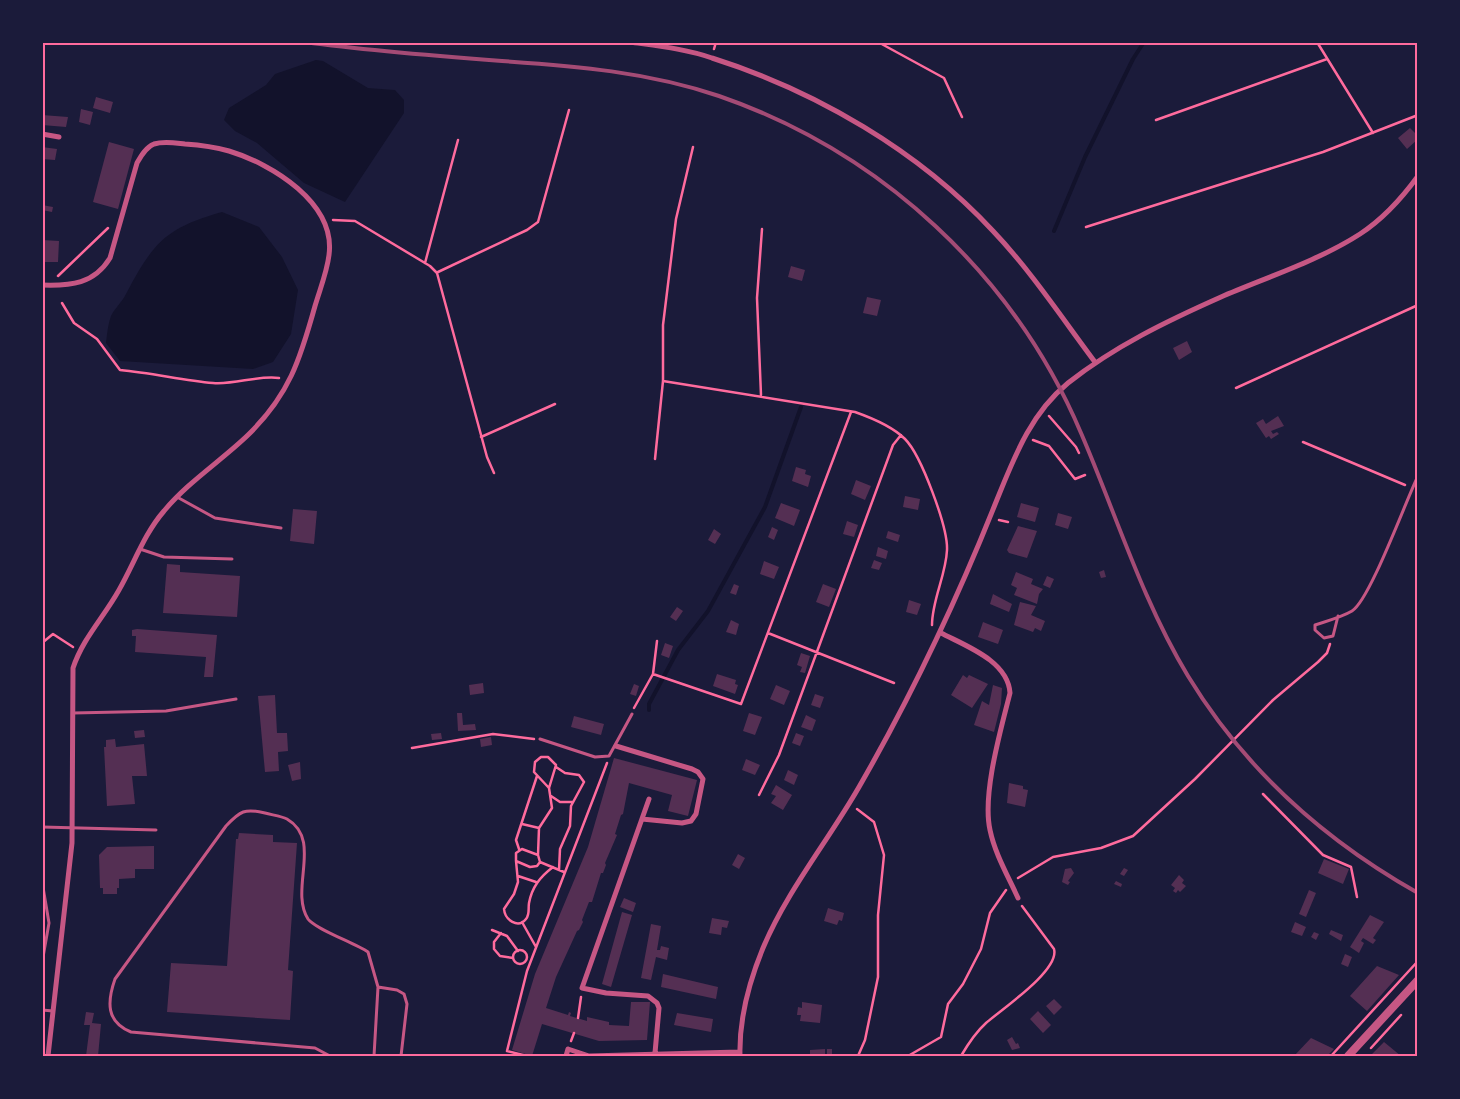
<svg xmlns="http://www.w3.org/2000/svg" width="1460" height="1099" viewBox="0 0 1460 1099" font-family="Inter,sans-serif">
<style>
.water{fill:#12122b}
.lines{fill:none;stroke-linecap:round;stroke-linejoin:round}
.stream{stroke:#12122b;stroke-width:4}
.building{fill:#542f53}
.path{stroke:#ff6b9d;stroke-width:2.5}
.service{stroke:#c65784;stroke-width:3}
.minor{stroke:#c65784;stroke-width:5}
.tertiary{stroke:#c65784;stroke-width:8}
.rail{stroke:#a44b75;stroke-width:4}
.neatline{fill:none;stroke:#ff6b9d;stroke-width:2}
</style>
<rect width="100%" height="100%" fill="#1b1b3a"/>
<path class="water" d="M316,60L323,61L368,88L395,90L404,100V113L345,202L304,183L257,143L235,131L224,120L229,108L266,85L275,74Z
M222,212L259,227L282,257L298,290L291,334L273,362L253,369L120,361L106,343C107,335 108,324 111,316C115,308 122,302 126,294C153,243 165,228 222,212Z"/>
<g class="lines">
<path class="stream" d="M1054,231L1085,157L1133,59L1144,42
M649,710V704L678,650L708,611L765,507L801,407"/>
</g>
<path class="building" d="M96,97L113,102L110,113L93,108Z
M81,109L93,112L90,125L79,122Z
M42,115L68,117L66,127L42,125Z
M1410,128L1418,136V139L1407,149L1398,138Z
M109,142L134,149L118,209L93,202Z
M42,147L57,149L55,160L42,159Z
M42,205L53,207L52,212L42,210Z
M42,240L59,241L58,262H42Z
M791,266L805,270L802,281L788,277Z
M867,297L881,300L877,316L863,313Z
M1187,341L1192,352L1179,360L1173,348Z
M1278,416L1284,426L1271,431L1273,434L1277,432L1279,434L1271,439L1269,436L1266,438L1256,423L1263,419L1266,424Z
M796,467L806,470L805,474L811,476L808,487L792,481Z
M856,480L871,486L865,500L851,494Z
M905,496L920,499L918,510L903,507Z
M781,503L800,510L794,526L775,518Z
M1021,503L1039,508L1035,522L1017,517Z
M293,509L317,511L314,544L290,541Z
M1058,513L1072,517L1068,529L1055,525Z
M847,521L858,525L854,537L843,534Z
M1018,526L1037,531L1027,558L1009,553L1007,550Z
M772,527L778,530L774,540L768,537Z
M714,529L721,534L715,544L708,540Z
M888,531L900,535L898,542L886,538Z
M878,547L888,551L886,559L876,556Z
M874,560L882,563L879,570L871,568Z
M764,561L779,567L774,579L760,574Z
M167,564L180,565V572L240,576L237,617L163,613Z
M1104,570L1106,577L1101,578L1099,572Z
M1016,572L1033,579L1031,584L1043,589L1039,594L1037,604L1014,595L1017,588L1011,585Z
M1047,576L1054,579L1050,588L1043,585Z
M734,584L739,586L736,595L730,593Z
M823,584L836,589L829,607L816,602Z
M993,594L1012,604L1009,612L990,604Z
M909,600L921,604L917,615L906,612Z
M1020,602L1036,606L1031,615L1045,621L1041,631L1035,628L1033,632L1014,625Z
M677,607L683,611L676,621L670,617Z
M731,620L739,624L736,635L726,632Z
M983,622L1003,630L998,644L978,637Z
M137,629L217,635L213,677H204L206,657L135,652L136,636H132V630Z
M665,643L673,646L669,658L661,655Z
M801,653L810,656L805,673L800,672L802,667L797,665Z
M717,674L736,680L735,684L738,685L735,694L713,686Z
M963,675L967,678L969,675L988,684L972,708L951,695Z
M483,683L484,693L470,695L469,685Z
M634,684L639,686L636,696L630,694Z
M776,685L790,691L784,705L770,699Z
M993,685L1002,688L1001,704L994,732L974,725L982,701L989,705Z
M815,694L824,697L820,708L811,705Z
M275,695L277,733H287L288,751L278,752L279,771L265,772L258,696Z
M457,713H462L463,725L475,724L476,730L458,731Z
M749,713L762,717L755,735L743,731Z
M806,715L816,720L812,731L801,727Z
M574,716L604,724L601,735L571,727Z
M144,730L145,737L135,738L134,731Z
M441,733L442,739L432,740L431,734Z
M796,733L804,736L800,746L792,743Z
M491,737L492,745L481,747L480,739Z
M115,739L116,747L144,744L147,776H132L135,804L107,806L104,747H106V740Z
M614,758L697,780L688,816L668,811L672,795L629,783L623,814L621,815L615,834L617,835L605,863L606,865L603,873H601L592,902H589L582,920L583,922L579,930L577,931L556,977L546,1008L568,1015L569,1012L571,1013L570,1016L587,1021V1017L609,1022V1025L629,1026L631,1002H650L647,1040L599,1041L542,1024L532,1056L512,1050L535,974L588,847Z
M746,759L760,765L755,775L742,770Z
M300,762L301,779L292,781L288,765Z
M788,770L798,775L794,785L784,780Z
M1009,783L1023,786V789L1028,790L1025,807L1007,803Z
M776,785L792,795L783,810L771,803L776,796L771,794Z
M239,833L273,835V842L297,843L288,970L293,971L290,1020L167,1012L171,963L227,966L236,839H238Z
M154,846V869H135V878L119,879V888H117V894H103V888H100L99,855L107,847Z
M738,854L745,858L739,869L732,865Z
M1324,859L1349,869L1343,884L1318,873Z
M1071,868L1074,873L1068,881L1070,882L1068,885L1062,882L1065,869Z
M1124,868L1128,870L1124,876L1120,874Z
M1179,875L1184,880L1182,883L1186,886L1180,892L1178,890L1176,893L1173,891L1175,888L1171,885Z
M1116,881L1122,884L1121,887L1114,884Z
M1309,890L1316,893L1306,917L1299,914Z
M624,898L636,903L633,912L620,907Z
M828,908L844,913L842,921L839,920L837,925L824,921Z
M622,912L632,915L611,987L602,984Z
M1370,915L1384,922L1373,938L1376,940L1373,944L1363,938L1361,941L1364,943L1359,953L1350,947Z
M712,918L729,921L727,928L722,927L721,935L709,933Z
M1295,922L1306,927L1302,936L1291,932Z
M651,924L661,926L657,950H660L661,946L669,948L667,960L656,957L651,980L641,978Z
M1331,930L1343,935L1341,941L1329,934Z
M1314,932L1319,934L1316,940L1311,937Z
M1345,954L1352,957L1348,967L1341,964Z
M1377,966L1399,975L1367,1011L1350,996Z
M663,974L718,987L716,999L661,987Z
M1054,999L1062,1007L1054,1015L1046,1006Z
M802,1002L822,1005L820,1023L800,1021L801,1015H797L798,1007L802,1008Z
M1038,1011L1051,1025L1043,1033L1030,1019Z
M86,1012L94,1013L92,1023L101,1024L98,1056H86L90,1025H84Z
M677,1013L713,1019L711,1032L674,1025Z
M1012,1037L1016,1044L1018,1043L1020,1048L1012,1050L1007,1040Z
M1311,1038L1334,1049L1327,1056H1294Z
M1384,1042L1401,1056H1370Z
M825,1049V1056H810V1050Z
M827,1049H832V1056H827Z"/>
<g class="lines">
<path class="path" d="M878,42L944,78L962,117
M1317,42L1373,133
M714,49L716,42
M1156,120L1327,59
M333,220L355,221L430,266L437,273L487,457L494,473
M1086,227L1323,152L1418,115
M425,263L458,140
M438,272L527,230L538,222L569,110
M58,276L108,228
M62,303L74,323L97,339L120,370C152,373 182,380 213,383C235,385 257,375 279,378
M663,381L855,412C872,418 892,426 905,439C921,455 948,527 947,550C946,575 932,600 932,625
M1236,388L1418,305
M761,395L757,298L762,229
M1049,416L1076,447L1079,453
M481,437L555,404
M1033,440L1049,446L1075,479L1085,475
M1303,442L1405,485
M655,459L663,381V325L676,219L693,147
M999,520L1008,522
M768,633L894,683
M42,643L53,634L73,647
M653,674L741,704L851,412
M634,708L653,674L657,641
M412,748L493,734L534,739
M541,757H548L556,765L549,788L534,772L535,762Z
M556,767L565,773L579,775L584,782L571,806L570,826L560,849L559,870
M1263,794L1323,855L1351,867L1357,897
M759,795L779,755L893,445L901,435
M551,796L560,802H573
M857,809L874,822L884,855L878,915V977L865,1040L858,1056
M522,824L539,828
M519,849L516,840L537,776
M522,849L538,855L540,862L537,866L530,867L516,861V853Z
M538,855L539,828L552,808L549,788
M516,861L518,882L514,894L504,909C505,920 518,929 526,919C530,914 528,909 529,903C532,887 540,877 553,867
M540,862L564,872
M518,876L536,882
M1018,878L1053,857L1101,848L1133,836L1195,779L1273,700L1318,662L1327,653L1330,644
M522,922L536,947
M492,930L507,936L518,951
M501,933L494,942V949L500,956L513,958
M513 957a7 7 0 1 1 14 0a7 7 0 1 1-14 0Z
M578,1018L581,997
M571,1041L574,1033
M1371,1048L1401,1015
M527,1056L507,1051L527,971L607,763
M908,1056L941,1037L948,1004L963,984L981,949L990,913L1006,890
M961,1056C968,1044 976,1032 986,1023C1002,1009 1060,970 1054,949L1022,906
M1331,1056L1418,961"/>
<path class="service" d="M177,497L215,518L281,528
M140,549L164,557L232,559
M1338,616L1333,636L1324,638L1315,630V625C1327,621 1342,617 1352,611C1370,600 1406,500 1418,476
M73,713L166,711L236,699
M540,739L595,757L609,756L632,714
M42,827L156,830
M42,881L49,923L42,963
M378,987L397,990L404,994L407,1004L401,1056
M42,1010L53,1011
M330,1056L315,1048L131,1032C106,1022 107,1002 115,979L226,826C240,811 245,808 265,813C272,815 281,816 287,819C323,840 289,889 308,919C315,929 355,943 368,952L378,987L374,1056"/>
<path class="minor" d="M630,42C658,46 686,49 712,58C816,91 919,151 993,231C1031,271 1062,318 1095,362
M42,134L59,137
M42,285C71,286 94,284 110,258L137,163C141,156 146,147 154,144C164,141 175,143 185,144C200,145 215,147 229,151C272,164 336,203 329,255C327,272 320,289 315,306C300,360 289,395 248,435C221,461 188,482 164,511C144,534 134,564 119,590C104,617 83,638 73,668L72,843L48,1056
M941,633C966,646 1008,661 1010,693C1001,729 982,794 990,830C995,854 1008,876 1018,898
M616,746L692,769L698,772L703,779L696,814L691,821L682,823L642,819
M649,799L582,988L606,993L648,996L657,1003L659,1008L655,1053
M566,1056L568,1049L589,1056L739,1052
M740,1056C739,1020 749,982 763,948C787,891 828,841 859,787C912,695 957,600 996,502C1014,458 1030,414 1068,383C1115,346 1167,321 1221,297C1265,278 1320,260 1360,234C1383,219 1402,198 1418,176"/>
<path class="tertiary" d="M1348,1056L1418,980"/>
<path class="rail" d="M305,42C370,51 436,56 502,61C576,66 648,72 719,96C881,152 1014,275 1081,433C1116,514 1142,600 1188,676C1244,768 1324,840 1418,893"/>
</g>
<rect width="1460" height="1099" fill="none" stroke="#1b1b3a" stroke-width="88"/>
<rect x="44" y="44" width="1372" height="1011" class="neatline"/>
</svg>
